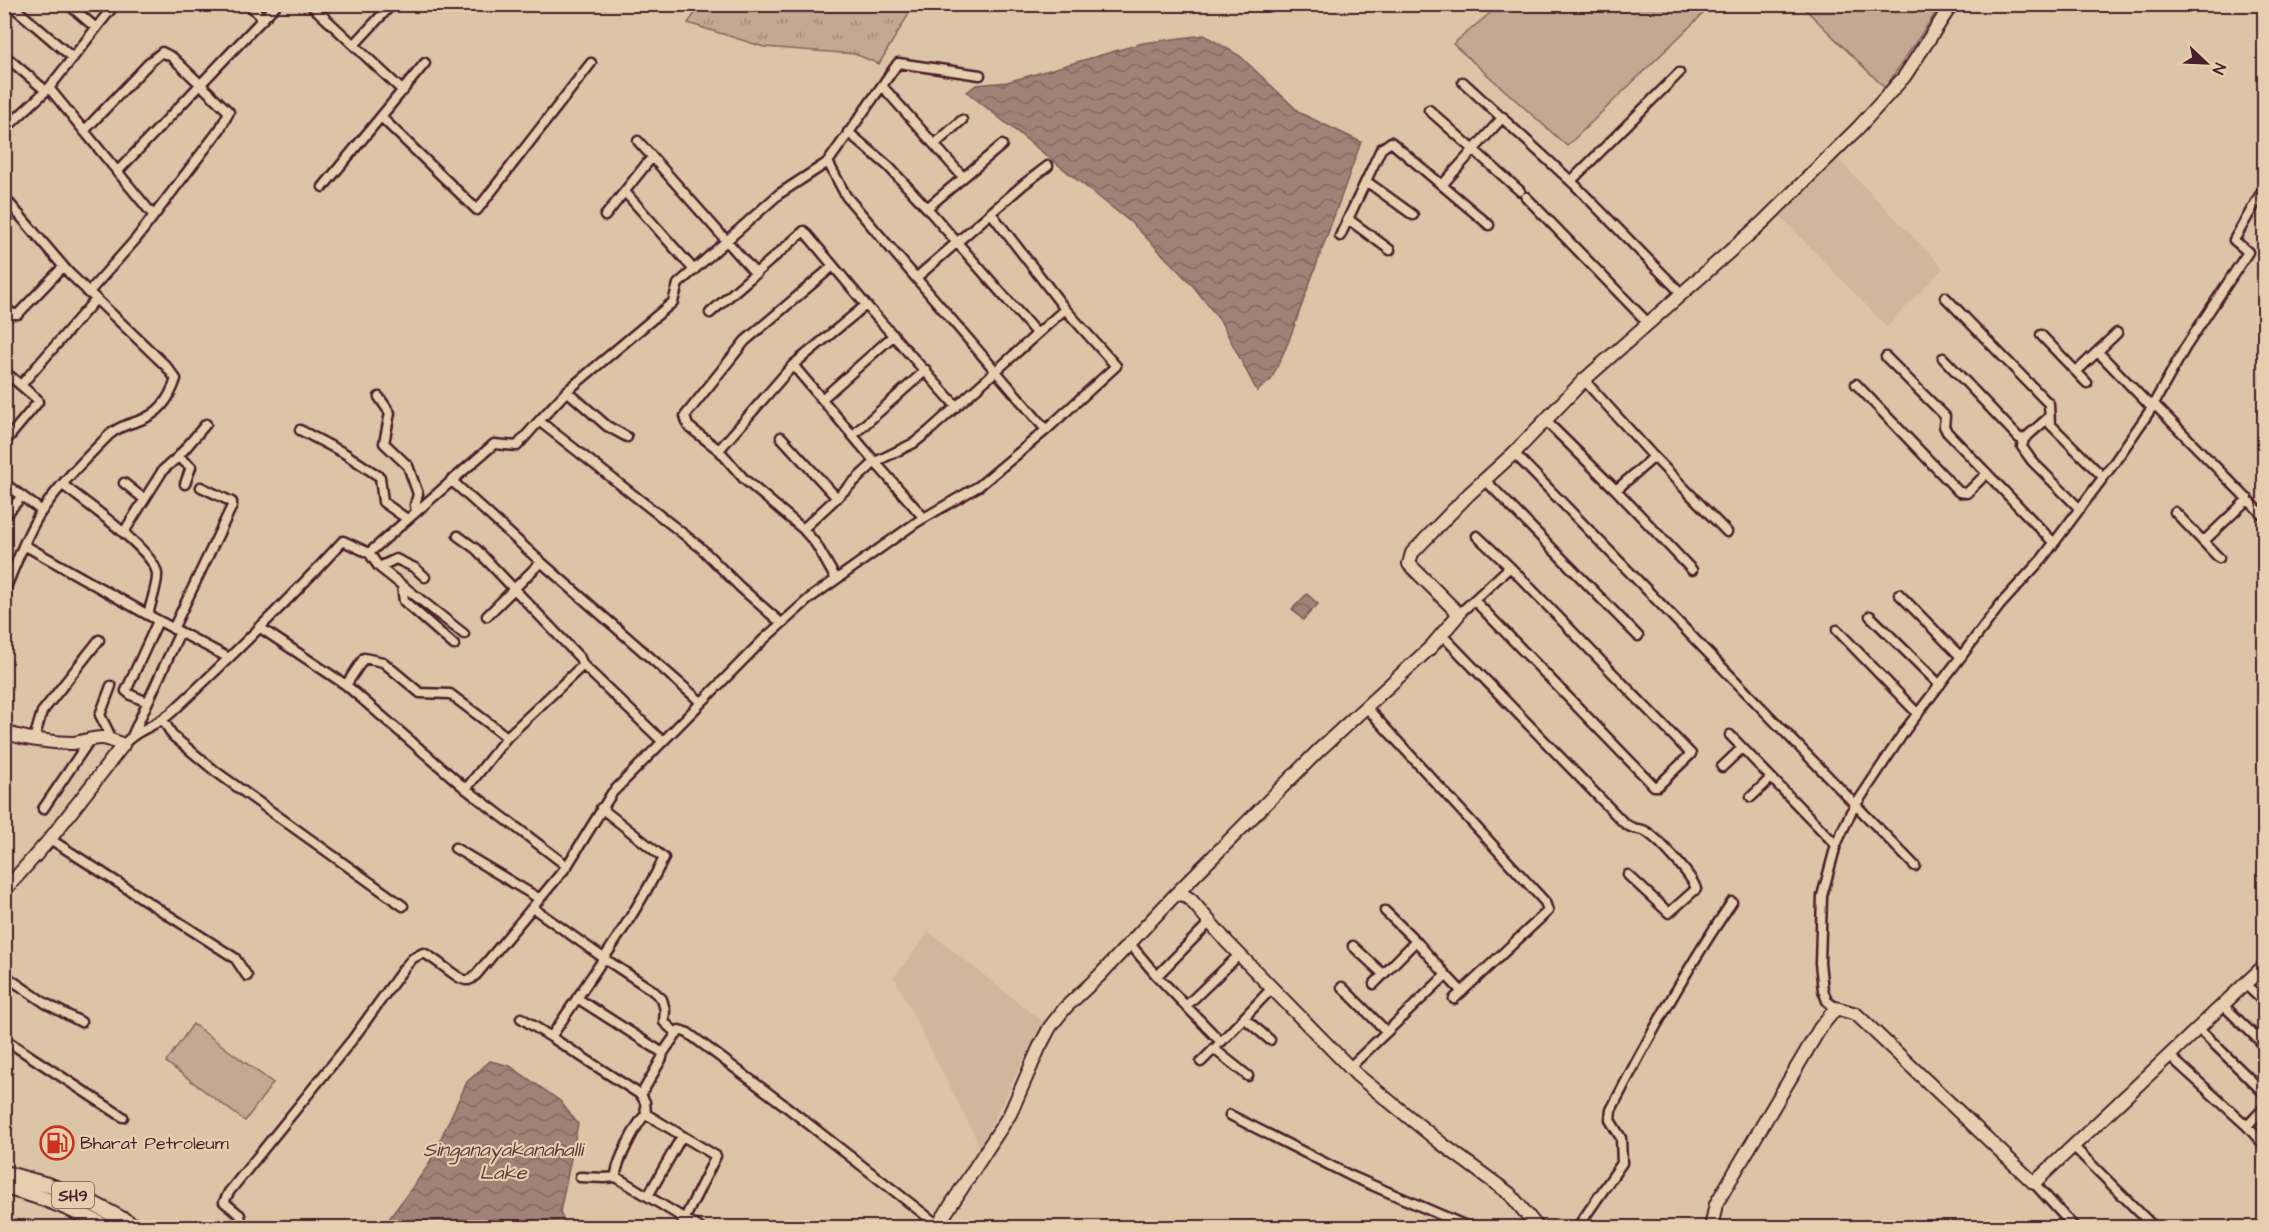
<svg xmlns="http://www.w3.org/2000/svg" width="2269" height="1232" viewBox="0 0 2269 1232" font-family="'Architects Daughter',sans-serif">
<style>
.built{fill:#d0b69c}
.grass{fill:#c3a992;stroke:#86645e;stroke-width:1.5}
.park{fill:url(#park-tufts);stroke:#86645e;stroke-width:1.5}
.water{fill:url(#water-waves);stroke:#7e5a58;stroke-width:1.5}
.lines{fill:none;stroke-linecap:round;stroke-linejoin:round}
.street-casing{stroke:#4a1f2b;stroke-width:13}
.secondary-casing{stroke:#4a1f2b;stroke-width:16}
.primary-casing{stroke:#4a1f2b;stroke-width:18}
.street{stroke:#e5cfae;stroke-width:8}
.secondary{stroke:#e5cfae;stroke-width:12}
.primary{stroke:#e5cfae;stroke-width:14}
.labels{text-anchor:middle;stroke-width:4.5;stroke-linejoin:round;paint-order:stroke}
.shield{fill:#e5cfae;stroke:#785452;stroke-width:1.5}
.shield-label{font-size:16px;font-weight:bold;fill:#4a1f2b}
.poi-label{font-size:18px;fill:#4a1f2b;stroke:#e5cfae;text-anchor:start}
.water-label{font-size:20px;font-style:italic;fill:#60383e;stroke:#e5cfae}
</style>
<defs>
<pattern id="park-tufts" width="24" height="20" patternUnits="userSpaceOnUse" patternTransform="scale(1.5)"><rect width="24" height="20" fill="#c3a992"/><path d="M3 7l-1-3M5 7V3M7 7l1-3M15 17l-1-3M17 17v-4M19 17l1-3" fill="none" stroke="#a08977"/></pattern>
<pattern id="water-waves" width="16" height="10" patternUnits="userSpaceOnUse" patternTransform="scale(1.5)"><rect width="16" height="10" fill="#a18276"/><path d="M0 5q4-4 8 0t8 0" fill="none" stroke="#856a61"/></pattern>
</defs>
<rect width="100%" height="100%" fill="#dcc4a6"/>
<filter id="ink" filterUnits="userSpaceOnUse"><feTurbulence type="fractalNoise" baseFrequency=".0167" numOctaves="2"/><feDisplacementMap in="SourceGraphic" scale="12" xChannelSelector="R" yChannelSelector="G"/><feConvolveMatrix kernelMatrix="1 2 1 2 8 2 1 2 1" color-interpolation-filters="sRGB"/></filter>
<g filter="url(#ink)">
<path class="built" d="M1836,157L1943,268L1887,327L1779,215Z
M929,932L1043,1022L980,1146L894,977Z"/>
<path class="grass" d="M1500,5V4L1712,5L1567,146L1453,44Z
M1801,5H1941L1885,88Z
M193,1024L273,1083L245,1121L166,1062Z"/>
<path class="park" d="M701,5V4L914,5L879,64L855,54L764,47L688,23Z"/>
<path class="water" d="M1204,35L1240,56L1300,113L1361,142L1288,343L1271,380L1257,391L1221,322L1194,287L1134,225L967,92L976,85L1007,82L1143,43Z
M1307,594L1318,604L1303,620L1292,609Z
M490,1061L510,1066L560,1101L578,1124L560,1212L566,1227H383L428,1166L467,1082Z"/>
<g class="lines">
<defs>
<path id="street" d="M10,4L73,58
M68,4L96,28
M249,4L263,19
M310,4L403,91
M354,45L392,4
M4,55L46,91
M1463,82L1574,184L1682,294
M883,87L963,177
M49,88L153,215
M1429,110L1520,191
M381,117L477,210L591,63
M4,130L49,88L115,4
M85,130L150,62L162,52L172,57L229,112L220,129L136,239L88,293
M848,132L888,166L927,208L1037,334
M638,141L756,274
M935,144L962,120
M117,172L277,4
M1366,181L1413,215
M1571,181L1679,73
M1443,184L1503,117
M323,187L425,63
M625,192L694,270
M4,197L69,273L166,366L176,379C169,400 159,414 138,421C128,424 116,428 109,435C85,459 60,484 41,512C25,536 16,565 4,592
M1526,197L1649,324
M927,208L1002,145
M991,213L1065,309L1116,366L1046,430
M605,216L652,157
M1348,219L1390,250
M1340,236L1381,149L1391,142L1489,225
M916,278L1024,184L1048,166
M1945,297L2049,404L2050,424L2103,477
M4,307L13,314H18L63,267
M710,313L804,231L866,305L956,406
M2041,335L2087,383
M2098,352L2152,408
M1886,357L1945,416L1944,426L1947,432L2054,543
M1943,358L2019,438L2024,439L2048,418
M4,371L37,399L38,402L4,443
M2077,371L2117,333
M1584,380L1654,457L1727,532
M1856,384L1959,492L1967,493L1987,473
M21,385L95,300
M567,391L607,426L627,437
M379,397L390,413L384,443L408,466L418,494L415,505L416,511
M822,399L894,335
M2154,404L2264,516
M1545,420L1616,490L1692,570
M539,421L567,391L673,302L678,284L779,194L828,162L898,63L980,75
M300,430L344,453L380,477L383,502L407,519
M853,435L926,370
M781,437L837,498
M2024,439L2022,447L2032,461L2080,509
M719,450L793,365
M1514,453L1915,866
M178,457L191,467L185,484
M451,480L541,562
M1485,480L1638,636
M4,483L42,511
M124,483L144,499
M63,485C82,500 155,551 157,574C158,584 150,605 148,615
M1616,490L1654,457
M2175,512L2219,558
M4,517L22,496
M924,518L875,462L914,443L929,431L1065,309
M803,529L744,479L719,450L688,426L685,416L745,341L833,266
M124,532L163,470L178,457L206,424
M458,536L476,549L580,658L583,665L662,741
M1477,536L1510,567
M2204,541L2248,499
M24,545L148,615L229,658
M369,553L379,567L464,634
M379,567L396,559L415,568L425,577
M836,579L816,544L803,529L875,462L793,365L866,305
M402,586L404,601L454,645
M1899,594L1961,657
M1459,614L1510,567L1691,754L1658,786H1654L1474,600
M487,616L541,562L701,702
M1870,616L1940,685
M259,627L346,685
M173,629L232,506V502L201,487
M1837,630L1918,714
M1441,634L1623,822C1634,832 1640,827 1647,832C1660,841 1692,875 1696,889L1669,913L1628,875
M147,702L131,695L126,691L158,621
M1366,707L1545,902L1548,911L1454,999
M163,720L173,736L215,771L403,906
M133,734L180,632
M1730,735L1836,845
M34,739L42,712L99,640
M107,739L108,731L100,715L111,686
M123,745C138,728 156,727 172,712C231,657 289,600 343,541L369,553L494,444L517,446L539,421L700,547L740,587L781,623
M1722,767L1742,748
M466,789L507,737
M1751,797L1771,778
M601,808L664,858C632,921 590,978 551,1037L641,1095L645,1102L646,1114C637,1123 615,1164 616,1177L700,1228
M43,809L89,741
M50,839L235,958L247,976
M455,848L540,899
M567,866L466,789L346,685L364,658L383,662L420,693L450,694L507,737L583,665
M533,908L605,959L652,990L662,999L665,1010L664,1022L677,1034
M1385,911L1416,941
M1130,944L1157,976L1210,922
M1353,946L1383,974
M4,975L45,1003L81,1022
M1446,975L1462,992
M1157,976L1221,1042L1272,988
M2245,984L2264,1002
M1342,987L1387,1032
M577,998L663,1053
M1186,1006L1239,955
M2224,1006L2264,1045
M1836,1008L1827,1001L1823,990L1820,963L1822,896L1836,845L1851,812L1906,729L1969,646L2000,605L2042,559L2114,463L2149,412L2185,348L2248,252L2234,240L2264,188
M521,1018L551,1037
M1244,1018L1270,1040
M2199,1029L2264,1093
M4,1039L123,1117
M1214,1049L1248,1076
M2171,1057L2247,1126L2264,1145
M1201,1062L1217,1046
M1349,1068L1446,975L1416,941L1374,984
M641,1095L662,1058L663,1053L679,1030L688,1033L783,1104L938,1225
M646,1114L716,1156L680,1228
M1230,1115L1351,1176L1471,1228
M2247,1126L2264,1108
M2073,1146L2155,1228
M580,1177L605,1178L616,1177
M2034,1183L2075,1228
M648,1196L682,1136
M237,1228L241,1220L240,1215L224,1202L229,1192L352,1040L404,968L413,958L423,953C435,957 459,982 468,980C471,980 473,977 476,975L567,866L612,793L763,640L810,598L917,522L979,486L1046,430L846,196L828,162
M1577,1228L1622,1163L1621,1138L1610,1120L1611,1110C1648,1038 1686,969 1732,902"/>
<path id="secondary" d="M4,731C18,739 57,743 73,743C83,742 92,738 101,738C109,738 116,742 123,745L50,839L4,891
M1175,895L1318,751L1431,647L1459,614L1409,564L1412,553L1469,494L1514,453L1584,380L1763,222L1858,128L1904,77L1952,4
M936,1228L1010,1114L1039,1048L1050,1027L1065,1008L1099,976L1175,895L1182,894L1191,900L1227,942L1357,1075L1442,1144L1510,1194L1538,1228
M1711,1228L1716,1204L1820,1028L1836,1008L1856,1014L2034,1183L2264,966"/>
<path id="primary" d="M4,1173L51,1186L90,1202L138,1228
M4,1187C40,1196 75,1209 107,1228"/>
</defs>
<use href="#street" class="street-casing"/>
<use href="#secondary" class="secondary-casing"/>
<use href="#primary" class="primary-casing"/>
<use href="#street" class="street"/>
<use href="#secondary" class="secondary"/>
<use href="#primary" class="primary"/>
</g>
</g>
<defs>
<symbol id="fuel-ring" viewBox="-11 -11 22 22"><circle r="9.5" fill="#e5cfae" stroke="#c8321e" stroke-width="1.5"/><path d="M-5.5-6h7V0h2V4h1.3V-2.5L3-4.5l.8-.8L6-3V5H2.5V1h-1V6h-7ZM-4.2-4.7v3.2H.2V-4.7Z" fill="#c8321e"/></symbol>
</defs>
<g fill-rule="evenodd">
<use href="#fuel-ring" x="38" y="1124" width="38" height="38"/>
</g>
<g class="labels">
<rect class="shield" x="52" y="1182" width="42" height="26" rx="4.5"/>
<g class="shield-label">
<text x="73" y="1201">SH9</text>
</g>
<g class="poi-label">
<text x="80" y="1149">Bharat Petroleum</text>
</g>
<g class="water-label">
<text x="503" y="1156">Singanayakanahalli<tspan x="503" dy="23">Lake</tspan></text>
</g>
</g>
<rect width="2269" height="1232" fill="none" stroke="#e5cfae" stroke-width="24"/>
<rect x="12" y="12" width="2245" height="1208" fill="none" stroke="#4a1f2b" stroke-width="2" filter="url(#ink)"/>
<g transform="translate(2206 63) rotate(113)" stroke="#e5cfae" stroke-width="4.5" paint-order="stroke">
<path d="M0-4.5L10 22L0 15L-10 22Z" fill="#4a1f2b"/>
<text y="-9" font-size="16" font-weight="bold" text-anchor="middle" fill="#4a1f2b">N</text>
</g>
</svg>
